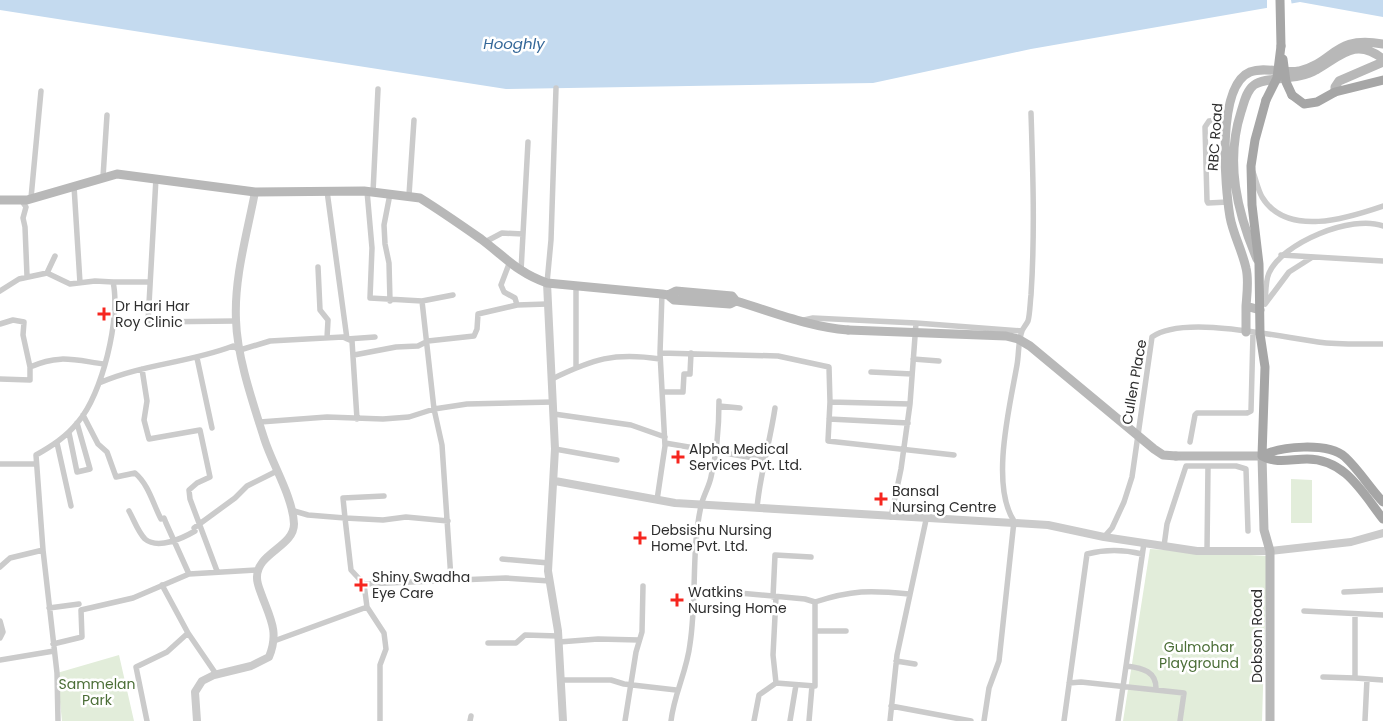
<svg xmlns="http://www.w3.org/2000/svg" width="1383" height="721" viewBox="0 0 1383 721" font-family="Poppins,sans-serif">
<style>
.green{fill:#e2edda}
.water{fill:#c4daef}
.pier{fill:#fff}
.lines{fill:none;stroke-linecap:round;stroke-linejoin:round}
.minor{stroke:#cbcbcb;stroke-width:5.5}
.tertiary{stroke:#cbcbcb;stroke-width:8}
.secondary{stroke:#b8b8b8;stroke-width:9}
.primary{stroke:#a6a6a6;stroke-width:9}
.secondary-bridge{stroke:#b8b8b8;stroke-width:9}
.primary-bridge{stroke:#a6a6a6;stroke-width:9}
.poi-dot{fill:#f6261f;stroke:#fff;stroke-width:2}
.labels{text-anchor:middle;stroke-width:5;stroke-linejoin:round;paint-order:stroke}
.street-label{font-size:14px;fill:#2e2e2e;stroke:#fff}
.poi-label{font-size:14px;fill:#2e2e2e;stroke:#fff;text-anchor:start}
.park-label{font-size:14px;fill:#4b6e37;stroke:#fff}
.water-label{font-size:15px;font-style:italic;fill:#346798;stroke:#fff}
</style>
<rect width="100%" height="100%" fill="#fff"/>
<path class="green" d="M1291,479L1312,480V523H1291Z
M1150,549L1267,556L1262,721H1123Z
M119,655L134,721H62L57,673Z"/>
<path class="water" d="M0,0H1383V17L1300,2L1031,49L873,83L506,89L0,10Z"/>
<path class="pier" d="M1267,0H1291L1292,6L1267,10Z"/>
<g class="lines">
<path class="minor" d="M1228,119L1209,121L1205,127L1207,201L1208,203L1228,202
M1253,172C1256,180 1258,190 1262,197C1287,238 1348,218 1383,206
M103,177L107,115
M156,178L148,322L236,321
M74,186L80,283
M327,191L347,339L375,337
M367,191L372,248L370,298L422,301L453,295
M373,192L378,89
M390,194L384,225L385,244L389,263L390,301
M409,195L414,120
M31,198L41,91
M21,200L26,207L23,218L25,227L27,276
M485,242L502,233L523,234
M1281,255L1383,261
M509,264L501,285L504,292L515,298L517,305
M318,267L320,310L328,320L327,338
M521,271L528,142
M47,273L55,256
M113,282H150
M547,283L551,240L556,88
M0,291L19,279L47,273L70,284L95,281L113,282C121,317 102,395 78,422C66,437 52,446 36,455L43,550L57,673L58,721
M422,301L434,409L442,445L451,579
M1265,304C1266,295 1265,282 1269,273C1282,243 1352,214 1383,226
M1265,304L1289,272L1311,258
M804,320L813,318L916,323L910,404L901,469L891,517
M916,323L1022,331
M0,324L13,320L24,322L23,335L30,367V380L0,379
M660,353L778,356L829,367L830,402
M354,355L396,347L418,346L428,341L474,336L477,329L478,314L517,305L547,304
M197,358L212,428
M913,359L939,361
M30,367C59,354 74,360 104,364
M576,367V285
M142,369L147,401L144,420L149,439L200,430L210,477L197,483L189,490L190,499L217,571
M871,372L912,374
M552,379C593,359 614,352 660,359
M99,383C142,364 189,363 233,346L240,350L270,341L343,337L352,341L357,419
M663,392H683L684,374H690L691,353
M910,404L830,402L828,441L954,455
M719,406L740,408
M554,414L631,425L665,437
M83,415L98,444L107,452L116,477L135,473C149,485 153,504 161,519L164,518L166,523L189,574
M829,419L908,423
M260,422L327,417L383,419L409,417L434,409L467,404L553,402
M69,433L77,472L90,469L77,423
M1190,442L1195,415L1197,413H1247L1251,411L1253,333
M57,443L71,506
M665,443L765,460
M555,449L617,460
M0,464H36
M384,496L343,498L345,518L383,520L406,517L448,521
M657,500L665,446L660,353L662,294
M757,508C760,474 770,442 775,408
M129,511C134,520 138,532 145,539C158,550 183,538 195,531L194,528L235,498L247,486L277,471
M1104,537L1112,528L1124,502L1132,477L1152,337C1183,314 1279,337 1318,342C1339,345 1361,344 1383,344
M1164,546L1167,524L1186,466H1236L1246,469L1248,531
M1207,551L1208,466
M502,559L549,563
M0,567L10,558L43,550
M364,584L506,578L550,581
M162,585L188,633L216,674
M695,589L805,599L815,602V686L776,683L773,655L776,597
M1344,592L1383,590
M773,597L775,555L811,557
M815,602C852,590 870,590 909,594
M367,607L384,633L386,649L380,665V721
M49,608L79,604
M1304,611L1383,615
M0,621L3,632L0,638
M815,631H846
M274,641L367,607L364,584L351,570L345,518L308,515L291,510
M559,642L598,639L639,640
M488,643H516L525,635L558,636
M53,644L82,637L81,610L133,598L189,574L257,570
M0,660L54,651
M896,661L915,664
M1127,666C1142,668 1157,671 1156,690
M1323,677L1355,678V614
M1355,678L1383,680
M561,680H611L624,684L676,690
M1069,683L1081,682L1184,693L1180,721
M891,706L971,721
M1365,720L1367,679
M147,721L136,667L167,652L188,633
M470,721L471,716
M625,721L636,652L642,632L643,586
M671,721C674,694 687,671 690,644C697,598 691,551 701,506C703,496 709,487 711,477C717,452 719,427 719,401
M754,721L759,695L776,683
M790,721L796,685
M809,721L812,686
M890,721L897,655L926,520
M984,721L989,688L999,661L1014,521C990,485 1010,405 1017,365C1019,354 1018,341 1022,331C1023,328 1026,325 1028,321C1030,314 1030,303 1031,295C1035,235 1033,173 1031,113
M1064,721L1087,554C1106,549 1122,549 1142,554
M1118,721L1144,543"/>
<path class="tertiary" d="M547,283L555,449L548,571L558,631L563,721
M555,481L675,503L1048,525L1104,537L1197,551H1270L1351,542L1383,533
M197,721L195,692L202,681L214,675L251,666L269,657C279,633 271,620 262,596C260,590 257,584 257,578C256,553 294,547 294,524C293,497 272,464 264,438C253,403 237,357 236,320C234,278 247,234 255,192"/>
<path class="secondary" d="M1335,92V87L1339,81L1383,62
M0,200H27L117,174L255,192L364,191L420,198C441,211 461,225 481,239C505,257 518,273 547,283L662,294L668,295L676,291L732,296L736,301C773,312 809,327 848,330
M1257,259C1237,212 1225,162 1241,112C1244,103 1246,91 1254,85C1266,76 1298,81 1316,70C1341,56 1355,37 1383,59
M668,295L674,300L730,304L736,301
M1260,310L1246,306C1247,293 1249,280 1246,268C1242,250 1233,234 1230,217C1225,187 1216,86 1250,72C1265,66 1283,74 1299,71C1336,62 1333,35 1383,44
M1246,332V306
M1176,456H1262L1264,530L1270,551V721"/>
<path class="primary" d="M1280,0L1281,46
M1292,95L1304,104L1317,102L1335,92L1383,80
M1262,456L1265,367L1260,334L1259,264L1252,205L1251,166L1255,140L1266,100
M1262,456C1277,464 1291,459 1307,459C1345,459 1362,492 1383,519
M1262,456C1280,446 1328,442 1345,457C1359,470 1370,488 1383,502"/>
<path class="secondary-bridge" d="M848,330L1006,336L1018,339L1030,346L1154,449L1163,455L1176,456"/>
<path class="primary-bridge" d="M1283,59L1286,82L1292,95
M1266,100L1277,78L1281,46"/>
</g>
<g class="poi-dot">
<path d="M101.5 306.5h5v5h5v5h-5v5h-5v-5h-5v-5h5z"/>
<path d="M675.5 449.5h5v5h5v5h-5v5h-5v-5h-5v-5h5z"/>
<path d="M878.5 491.5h5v5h5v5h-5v5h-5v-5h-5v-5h5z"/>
<path d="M637.5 530.5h5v5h5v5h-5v5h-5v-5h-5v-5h5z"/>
<path d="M358.5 577.5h5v5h5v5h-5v5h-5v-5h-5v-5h5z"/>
<path d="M674.5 592.5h5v5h5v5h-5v5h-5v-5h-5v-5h5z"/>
</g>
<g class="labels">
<g class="street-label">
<text transform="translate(1215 137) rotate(-86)" y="5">RBC Road</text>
<text transform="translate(1134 382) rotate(-80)" y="5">Cullen Place</text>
<text transform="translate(1257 636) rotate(-90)" y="5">Dobson Road</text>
</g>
<g class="poi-label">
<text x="115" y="311">Dr Hari Har<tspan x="115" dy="16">Roy Clinic</tspan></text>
<text x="689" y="454">Alpha Medical<tspan x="689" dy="16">Services Pvt. Ltd.</tspan></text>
<text x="892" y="496">Bansal<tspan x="892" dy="16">Nursing Centre</tspan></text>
<text x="651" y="535">Debsishu Nursing<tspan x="651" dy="16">Home Pvt. Ltd.</tspan></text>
<text x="372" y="582">Shiny Swadha<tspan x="372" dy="16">Eye Care</tspan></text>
<text x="688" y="597">Watkins<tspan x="688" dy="16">Nursing Home</tspan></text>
</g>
<g class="park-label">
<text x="1199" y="652">Gulmohar<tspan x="1199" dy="16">Playground</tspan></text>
<text x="97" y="689">Sammelan<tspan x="97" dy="16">Park</tspan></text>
</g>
<g class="water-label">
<text x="514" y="49">Hooghly</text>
</g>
</g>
</svg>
